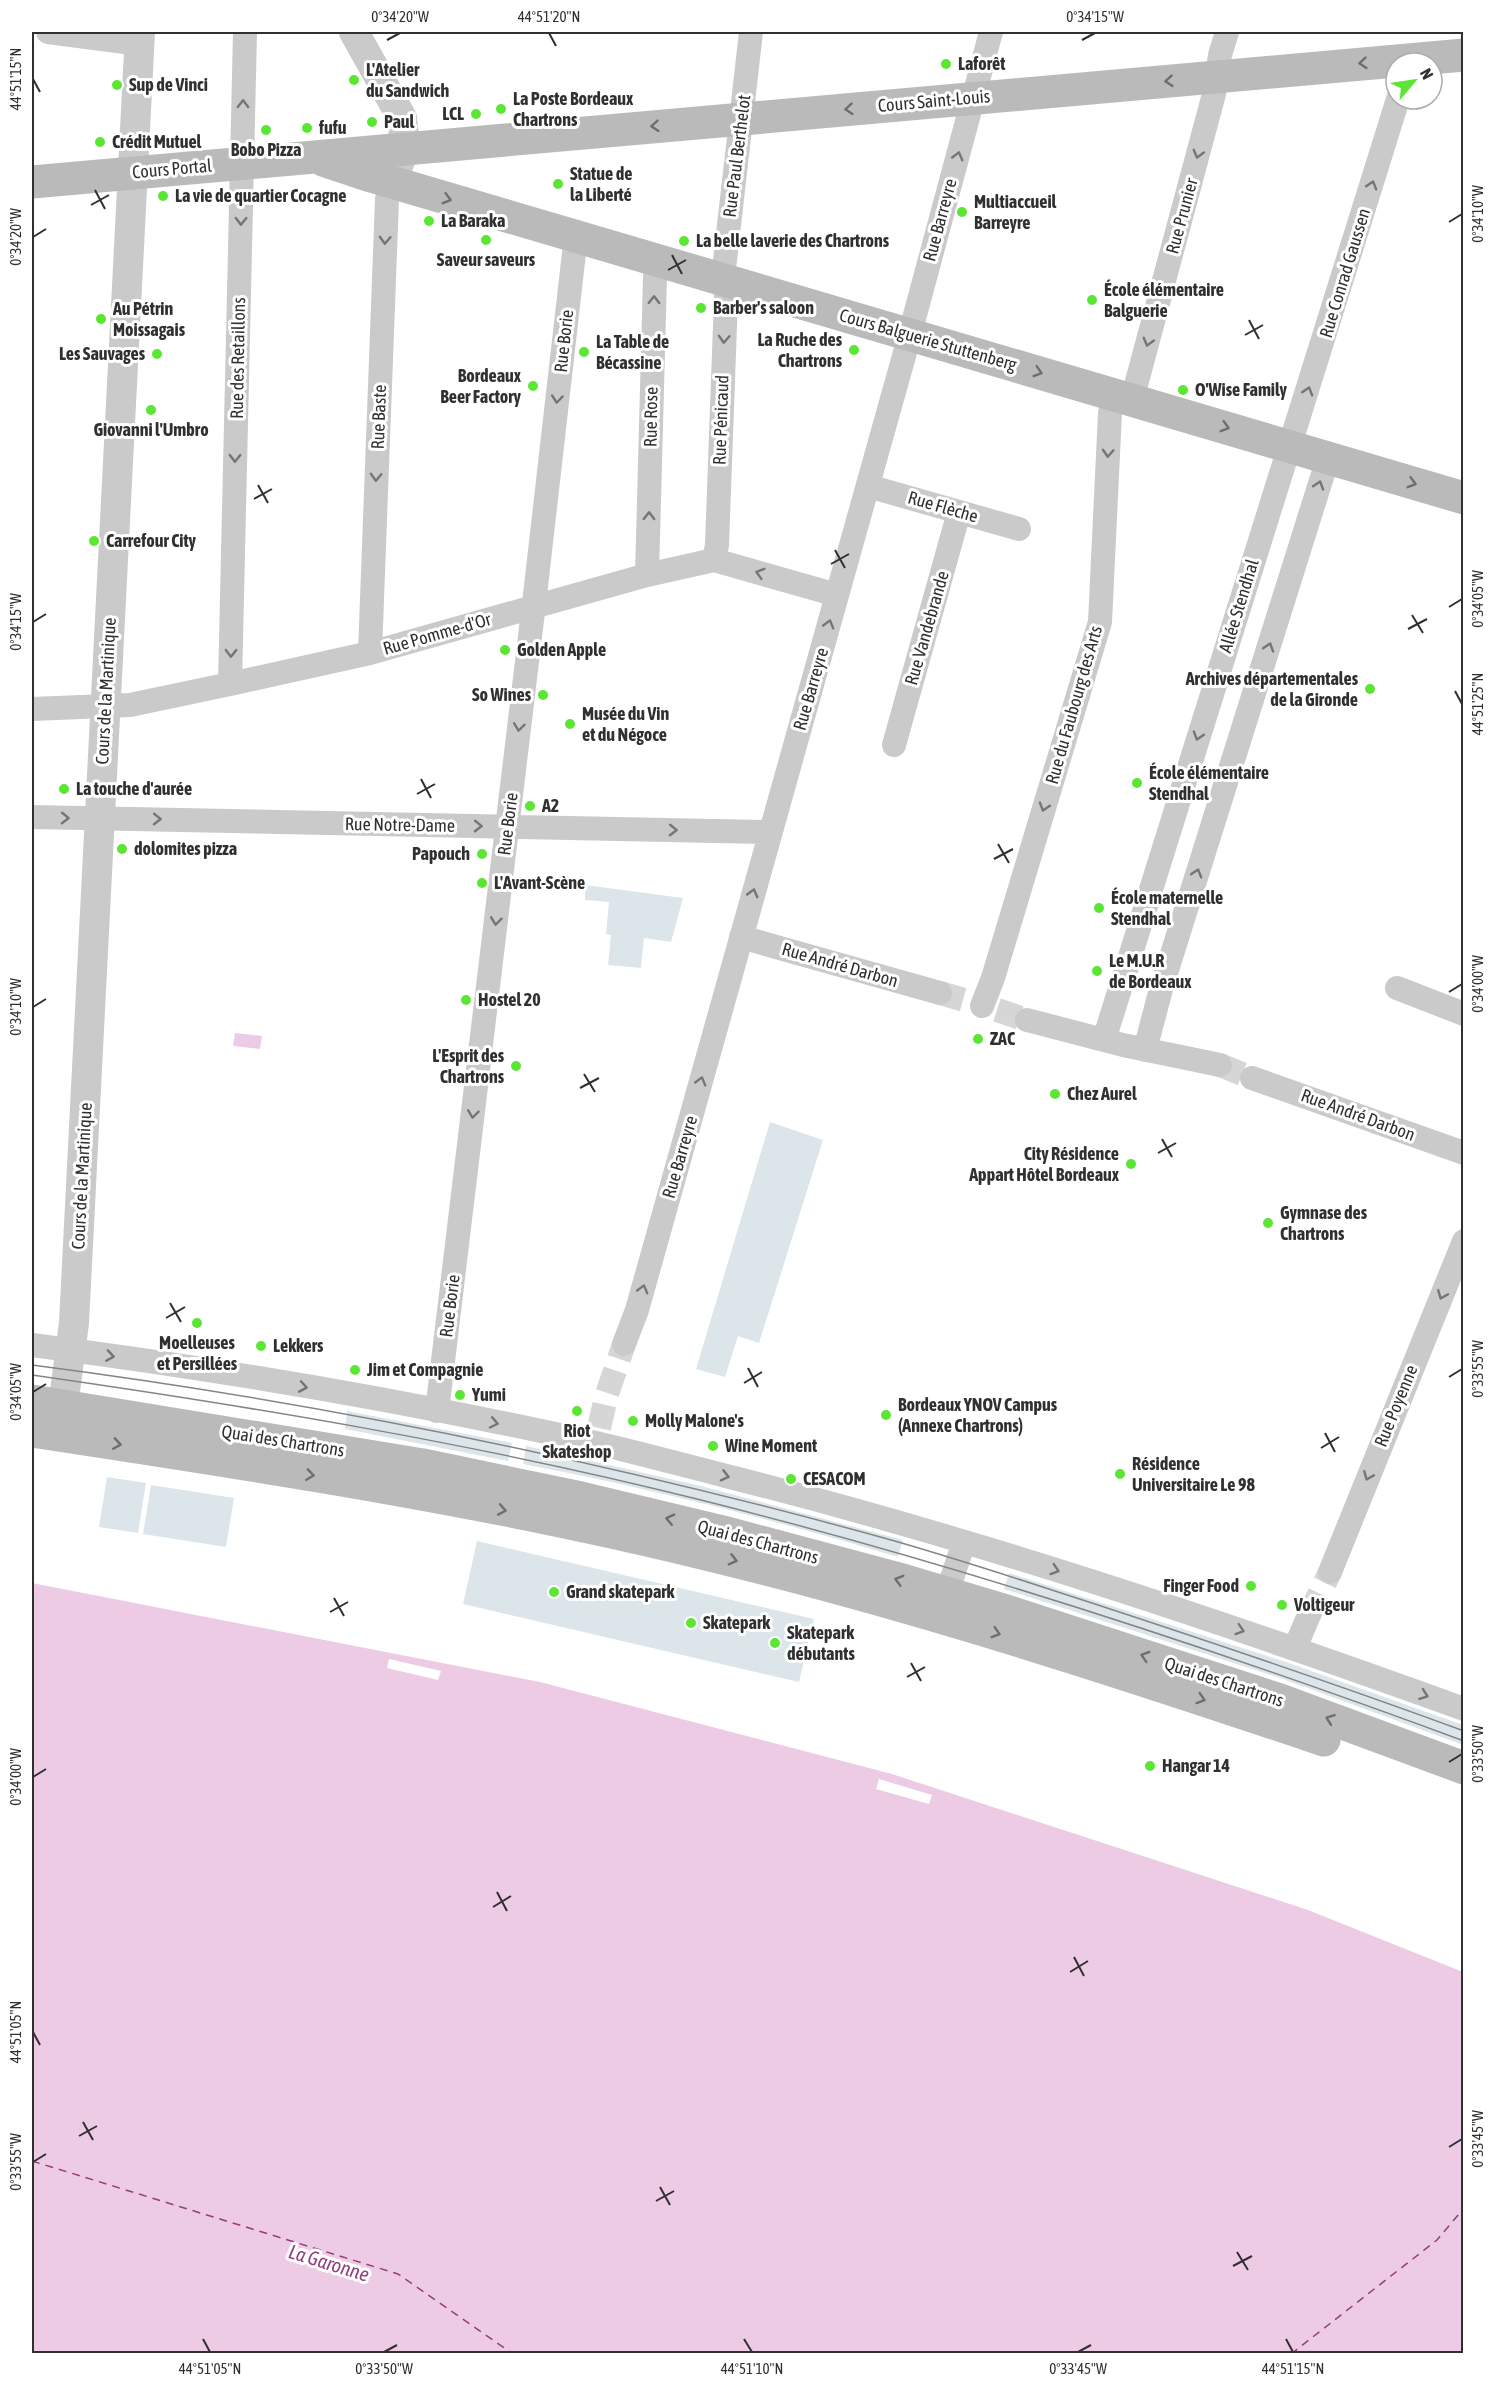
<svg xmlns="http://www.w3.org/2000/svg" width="1495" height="2385" viewBox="0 0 1495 2385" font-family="'Asap Condensed',sans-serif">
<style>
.green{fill:#dce6ea}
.water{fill:#edcbe4}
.pier{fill:#fff}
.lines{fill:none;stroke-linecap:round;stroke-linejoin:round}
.ferry{stroke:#943d7f;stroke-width:1.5;stroke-dasharray:8 6;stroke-linecap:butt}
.minor-tunnel{stroke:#d6d6d6;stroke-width:24;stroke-dasharray:24 12;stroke-linecap:butt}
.minor{stroke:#cacaca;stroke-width:24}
.tertiary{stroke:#cacaca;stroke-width:30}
.secondary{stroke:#bababa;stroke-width:33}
.tram{stroke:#858585;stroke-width:1.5}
.oneway{stroke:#6e6e6e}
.oneway2{stroke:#757575}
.ticks{fill:none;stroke:#303030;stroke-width:2}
.poi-dot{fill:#5be634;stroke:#fff;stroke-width:2}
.labels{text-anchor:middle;stroke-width:6;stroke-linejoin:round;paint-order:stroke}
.poi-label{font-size:18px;font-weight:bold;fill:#303030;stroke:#fff;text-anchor:start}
.street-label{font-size:18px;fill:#303030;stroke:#fff}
.water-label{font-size:20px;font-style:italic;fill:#943d7f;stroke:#fff}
.neatline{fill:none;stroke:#303030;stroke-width:2}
.ticks-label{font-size:15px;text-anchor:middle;fill:#303030}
</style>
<rect width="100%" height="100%" fill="#fff"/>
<path class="green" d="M585,885L683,898L671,942L644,938L641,968L608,965L611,935L606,934L609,902L585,900Z
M770,1122L823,1140L759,1343L738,1336L725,1377L696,1369Z
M347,1411L512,1443L508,1461L345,1429Z
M526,1446L701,1486L903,1540L898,1557C775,1520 649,1488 523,1464Z
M107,1477L146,1483L138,1533L99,1527Z
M151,1485L234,1498L226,1547L143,1534Z
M477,1541L814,1619L799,1682L463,1604Z
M1009,1573L1289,1663L1463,1725V1745L1283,1679L1004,1589Z"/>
<path class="water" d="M235,1033L262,1036L260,1049L233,1046Z
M32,1583L540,1682L892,1774L1308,1910L1463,1972V2353H32Z"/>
<path class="pier" d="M389,1659L441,1671L438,1680L387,1668Z
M879,1779L932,1795L929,1804L876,1789Z"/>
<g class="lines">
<path class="ferry" d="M32,2161L398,2274L513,2354
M1291,2354L1437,2240L1464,2208"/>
<path class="minor-tunnel" d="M940,993L968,1001
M997,1010L1027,1020
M1220,1065L1252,1078
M599,1428L606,1397L624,1344
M1309,1615L1330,1572"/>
<path class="minor" d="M48,32L140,44
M1132,400L1214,94L1220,55L1227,32
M868,486L1019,529
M714,560L717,545L726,298L724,269L751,32
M647,575L655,277L658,260
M370,653L387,199L391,182
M230,684L245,32
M32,709L130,705L230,684L370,653L647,575L714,560L837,595
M894,745L959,512
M32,817L769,832
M741,937L940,993
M1397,988L1464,1014
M982,1006L993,978L1100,622L1110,413L1116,395
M1027,1020L1123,1045L1220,1065
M1104,1040L1398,99
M1145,1050L1161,989L1328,458
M1252,1078L1464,1153
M624,1344L637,1310L904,356L991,32
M32,1345C219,1369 412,1402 596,1443C639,1453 683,1465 726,1476C976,1539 1221,1621 1464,1709
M437,1411L535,595L574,253L578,237
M1330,1572L1464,1241
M942,1608L964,1542
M1295,1648L1309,1615"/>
<path class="tertiary" d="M354,32L402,118L405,148L396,171
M60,1429L74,1323L140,32"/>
<path class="secondary" d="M323,160L371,176L1464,498
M32,182L1464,55
M32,1401L423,1465L581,1498L723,1532L906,1581L1000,1609L1280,1700L1464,1768
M32,1431C263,1466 495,1501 722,1558C926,1608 1125,1673 1324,1740"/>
<path class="tram" d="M32,1365C319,1402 605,1461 884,1538C956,1558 1027,1582 1098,1605C1220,1645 1342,1686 1464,1731
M32,1375C255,1407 478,1444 697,1499C957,1564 1213,1648 1464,1741"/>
</g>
<defs><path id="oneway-chevron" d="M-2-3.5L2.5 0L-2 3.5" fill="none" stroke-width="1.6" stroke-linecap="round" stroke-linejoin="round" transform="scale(1.5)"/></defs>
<g class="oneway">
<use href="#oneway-chevron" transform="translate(1363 63) rotate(175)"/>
<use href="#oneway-chevron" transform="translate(1169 81) rotate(175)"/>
<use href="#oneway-chevron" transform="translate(849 109) rotate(175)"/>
<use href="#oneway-chevron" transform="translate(655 126) rotate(175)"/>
<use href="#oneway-chevron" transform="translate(447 199) rotate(16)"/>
<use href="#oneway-chevron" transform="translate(1038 372) rotate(17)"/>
<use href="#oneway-chevron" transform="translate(1225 427) rotate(16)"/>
<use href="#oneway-chevron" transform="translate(1412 483) rotate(16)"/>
<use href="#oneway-chevron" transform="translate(117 1444) rotate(9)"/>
<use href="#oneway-chevron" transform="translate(310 1475) rotate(8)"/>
<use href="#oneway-chevron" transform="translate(502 1510) rotate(11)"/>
<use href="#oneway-chevron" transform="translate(670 1519) rotate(-167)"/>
<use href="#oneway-chevron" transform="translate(733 1560) rotate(15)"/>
<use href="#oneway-chevron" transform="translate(899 1580) rotate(-164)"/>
<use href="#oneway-chevron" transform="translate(996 1633) rotate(17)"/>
<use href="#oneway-chevron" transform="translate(1145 1656) rotate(-162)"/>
<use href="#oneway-chevron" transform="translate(1201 1699) rotate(18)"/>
<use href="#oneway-chevron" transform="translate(1330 1719) rotate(-160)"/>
</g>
<g class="oneway2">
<use href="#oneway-chevron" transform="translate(243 104) rotate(-89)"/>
<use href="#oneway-chevron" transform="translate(1198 154) rotate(105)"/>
<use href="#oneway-chevron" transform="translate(958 156) rotate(-75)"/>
<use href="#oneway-chevron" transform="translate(1372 185) rotate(-73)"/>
<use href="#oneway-chevron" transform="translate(241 221) rotate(91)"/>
<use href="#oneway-chevron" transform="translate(385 240) rotate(92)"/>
<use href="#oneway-chevron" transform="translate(654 300) rotate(-89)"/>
<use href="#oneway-chevron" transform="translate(724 339) rotate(93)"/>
<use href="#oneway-chevron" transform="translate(1148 342) rotate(105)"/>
<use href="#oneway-chevron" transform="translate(1308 391) rotate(-73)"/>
<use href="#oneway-chevron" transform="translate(557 399) rotate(96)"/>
<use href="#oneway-chevron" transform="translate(1108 453) rotate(93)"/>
<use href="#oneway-chevron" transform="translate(235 458) rotate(91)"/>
<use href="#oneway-chevron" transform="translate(376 477) rotate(92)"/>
<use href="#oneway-chevron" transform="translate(1319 485) rotate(-72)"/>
<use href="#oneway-chevron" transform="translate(649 516) rotate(-89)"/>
<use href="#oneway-chevron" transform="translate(760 573) rotate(-164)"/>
<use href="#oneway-chevron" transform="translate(829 624) rotate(-74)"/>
<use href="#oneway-chevron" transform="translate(1269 647) rotate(-72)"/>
<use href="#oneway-chevron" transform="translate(231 653) rotate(91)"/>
<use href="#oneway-chevron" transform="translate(519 727) rotate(97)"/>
<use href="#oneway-chevron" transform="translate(1198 736) rotate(107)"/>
<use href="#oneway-chevron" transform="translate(1044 807) rotate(107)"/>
<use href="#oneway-chevron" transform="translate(65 818) rotate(1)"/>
<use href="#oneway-chevron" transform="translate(157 819) rotate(1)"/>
<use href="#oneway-chevron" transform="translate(478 826) rotate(1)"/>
<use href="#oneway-chevron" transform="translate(673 830) rotate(1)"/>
<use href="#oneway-chevron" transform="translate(1197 873) rotate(-73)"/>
<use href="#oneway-chevron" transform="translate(753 893) rotate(-75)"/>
<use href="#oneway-chevron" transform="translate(496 921) rotate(97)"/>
<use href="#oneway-chevron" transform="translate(701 1081) rotate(-74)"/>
<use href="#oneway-chevron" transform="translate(473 1114) rotate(97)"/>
<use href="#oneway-chevron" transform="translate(643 1289) rotate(-74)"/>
<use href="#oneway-chevron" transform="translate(1442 1295) rotate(112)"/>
<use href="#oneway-chevron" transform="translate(110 1356) rotate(9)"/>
<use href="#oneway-chevron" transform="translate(303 1387) rotate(10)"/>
<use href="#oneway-chevron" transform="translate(494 1423) rotate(12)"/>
<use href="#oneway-chevron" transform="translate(725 1476) rotate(14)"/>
<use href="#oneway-chevron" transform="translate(1368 1476) rotate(112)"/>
<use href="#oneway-chevron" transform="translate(1055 1570) rotate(18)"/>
<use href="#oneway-chevron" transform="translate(1240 1630) rotate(18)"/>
<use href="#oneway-chevron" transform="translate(1424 1695) rotate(20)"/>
</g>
<path class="ticks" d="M549,33L556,46M387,40L400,33M1082,40L1095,33M33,79L40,92M95,190L105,209M91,205L109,195M1449,222L1462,214M33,237L46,229M672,255L682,274M668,270L686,260M1249,320L1259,339M1245,335L1263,325M258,485L268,503M254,499L272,489M835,550L845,568M831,564L849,554M1449,607L1462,599M1412,615L1423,633M33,622L46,614M1408,629L1427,619M1455,691L1462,704M421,779L431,798M417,794L435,784M998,844L1009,863M994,859L1013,849M1449,992L1462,984M33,1007L46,999M584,1074L595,1092M580,1088L599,1078M1162,1139L1172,1157M1158,1153L1176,1143M170,1303L181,1322M166,1318L185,1307M748,1368L758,1387M1449,1377L1462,1369M744,1383L762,1372M33,1392L46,1384M1325,1433L1335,1452M1321,1448L1339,1437M334,1598L344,1616M330,1612L348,1602M911,1663L921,1681M907,1677L925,1667M1449,1762L1462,1754M33,1777L46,1769M497,1892L507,1911M493,1907L511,1896M1074,1957L1084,1976M1070,1972L1088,1961M33,2032L40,2045M83,2122L93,2140M79,2136L97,2126M1449,2147L1462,2139M33,2162L46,2154M660,2187L670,2205M656,2201L674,2191M1237,2252L1248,2270M1233,2266L1252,2256M203,2339L210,2352M744,2339L752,2352M1286,2339L1293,2352M384,2352L397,2345M1078,2352L1091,2345"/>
<g class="poi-dot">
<circle cx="946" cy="64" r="6"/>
<circle cx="354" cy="80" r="6"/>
<circle cx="117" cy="85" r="6"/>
<circle cx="501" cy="109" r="6"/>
<circle cx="476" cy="114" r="6"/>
<circle cx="372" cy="122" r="6"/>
<circle cx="307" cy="128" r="6"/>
<circle cx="266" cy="130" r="6"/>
<circle cx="100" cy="142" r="6"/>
<circle cx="558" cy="184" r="6"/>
<circle cx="163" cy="196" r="6"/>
<circle cx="962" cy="212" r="6"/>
<circle cx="429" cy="221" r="6"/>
<circle cx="486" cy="240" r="6"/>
<circle cx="684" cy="241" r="6"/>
<circle cx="1092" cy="300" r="6"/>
<circle cx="701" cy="308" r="6"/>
<circle cx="101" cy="319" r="6"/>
<circle cx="854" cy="350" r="6"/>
<circle cx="584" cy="352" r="6"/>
<circle cx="157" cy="354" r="6"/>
<circle cx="533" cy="386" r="6"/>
<circle cx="1183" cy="390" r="6"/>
<circle cx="151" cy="410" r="6"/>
<circle cx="94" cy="541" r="6"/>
<circle cx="505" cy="650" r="6"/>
<circle cx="1370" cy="689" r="6"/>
<circle cx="543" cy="695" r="6"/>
<circle cx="570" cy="724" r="6"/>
<circle cx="1137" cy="783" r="6"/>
<circle cx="64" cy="789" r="6"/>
<circle cx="530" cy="806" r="6"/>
<circle cx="122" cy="849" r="6"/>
<circle cx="482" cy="854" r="6"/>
<circle cx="482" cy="883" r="6"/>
<circle cx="1099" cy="908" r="6"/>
<circle cx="1097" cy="971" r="6"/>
<circle cx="466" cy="1000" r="6"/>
<circle cx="978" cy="1039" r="6"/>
<circle cx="516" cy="1066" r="6"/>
<circle cx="1055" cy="1094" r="6"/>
<circle cx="1131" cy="1164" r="6"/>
<circle cx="1268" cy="1223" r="6"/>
<circle cx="197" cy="1323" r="6"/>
<circle cx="261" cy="1346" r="6"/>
<circle cx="355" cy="1370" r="6"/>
<circle cx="460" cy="1395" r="6"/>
<circle cx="577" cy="1411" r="6"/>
<circle cx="886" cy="1415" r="6"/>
<circle cx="633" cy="1421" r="6"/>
<circle cx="713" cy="1446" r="6"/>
<circle cx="1120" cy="1474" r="6"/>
<circle cx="791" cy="1479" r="6"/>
<circle cx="1251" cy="1586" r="6"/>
<circle cx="554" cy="1592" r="6"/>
<circle cx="1282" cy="1605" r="6"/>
<circle cx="691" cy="1623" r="6"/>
<circle cx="775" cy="1643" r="6"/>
<circle cx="1150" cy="1766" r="6"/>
</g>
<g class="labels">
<g class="poi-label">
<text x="958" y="70">Laforêt</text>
<text x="366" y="76">L'Atelier<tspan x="366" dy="21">du Sandwich</tspan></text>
<text x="129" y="91">Sup de Vinci</text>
<text x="513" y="105">La Poste Bordeaux<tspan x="513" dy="21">Chartrons</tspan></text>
<text x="464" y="120" text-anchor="end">LCL</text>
<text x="384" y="128">Paul</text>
<text x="319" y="134">fufu</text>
<text x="112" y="148">Crédit Mutuel</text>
<text x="266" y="156" text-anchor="middle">Bobo Pizza</text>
<text x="570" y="180">Statue de<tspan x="570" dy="21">la Liberté</tspan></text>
<text x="175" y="202">La vie de quartier Cocagne</text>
<text x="974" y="208">Multiaccueil<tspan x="974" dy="21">Barreyre</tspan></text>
<text x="441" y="227">La Baraka</text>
<text x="696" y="247">La belle laverie des Chartrons</text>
<text x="486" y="266" text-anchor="middle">Saveur saveurs</text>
<text x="1104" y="296">École élémentaire<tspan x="1104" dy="21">Balguerie</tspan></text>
<text x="713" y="314">Barber's saloon</text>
<text x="113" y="315">Au Pétrin<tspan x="113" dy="21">Moissagais</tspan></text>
<text x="842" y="346" text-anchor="end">La Ruche des<tspan x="842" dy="21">Chartrons</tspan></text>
<text x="596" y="348">La Table de<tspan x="596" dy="21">Bécassine</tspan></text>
<text x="145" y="360" text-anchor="end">Les Sauvages</text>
<text x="521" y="382" text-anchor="end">Bordeaux<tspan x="521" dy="21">Beer Factory</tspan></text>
<text x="1195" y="396">O'Wise Family</text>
<text x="151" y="436" text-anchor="middle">Giovanni l'Umbro</text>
<text x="106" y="547">Carrefour City</text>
<text x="517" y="656">Golden Apple</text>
<text x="1358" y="685" text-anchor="end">Archives départementales<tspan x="1358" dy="21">de la Gironde</tspan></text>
<text x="531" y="701" text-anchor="end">So Wines</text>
<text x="582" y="720">Musée du Vin<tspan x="582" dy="21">et du Négoce</tspan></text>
<text x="1149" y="779">École élémentaire<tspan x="1149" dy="21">Stendhal</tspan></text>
<text x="76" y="795">La touche d'aurée</text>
<text x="542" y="812">A2</text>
<text x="134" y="855">dolomites pizza</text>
<text x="470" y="860" text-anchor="end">Papouch</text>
<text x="494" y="889">L'Avant-Scène</text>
<text x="1111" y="904">École maternelle<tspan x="1111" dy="21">Stendhal</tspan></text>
<text x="1109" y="967">Le M.U.R<tspan x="1109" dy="21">de Bordeaux</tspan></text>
<text x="478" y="1006">Hostel 20</text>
<text x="990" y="1045">ZAC</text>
<text x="504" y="1062" text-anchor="end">L'Esprit des<tspan x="504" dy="21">Chartrons</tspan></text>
<text x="1067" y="1100">Chez Aurel</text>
<text x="1119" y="1160" text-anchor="end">City Résidence<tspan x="1119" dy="21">Appart Hôtel Bordeaux</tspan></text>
<text x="1280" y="1219">Gymnase des<tspan x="1280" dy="21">Chartrons</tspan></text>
<text x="197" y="1349" text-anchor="middle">Moelleuses<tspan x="197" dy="21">et Persillées</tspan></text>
<text x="273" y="1352">Lekkers</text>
<text x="367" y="1376">Jim et Compagnie</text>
<text x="472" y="1401">Yumi</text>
<text x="898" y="1411">Bordeaux YNOV Campus<tspan x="898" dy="21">(Annexe Chartrons)</tspan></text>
<text x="645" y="1427">Molly Malone's</text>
<text x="577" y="1437" text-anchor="middle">Riot<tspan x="577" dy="21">Skateshop</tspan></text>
<text x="725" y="1452">Wine Moment</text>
<text x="1132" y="1470">Résidence<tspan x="1132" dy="21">Universitaire Le 98</tspan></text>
<text x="803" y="1485">CESACOM</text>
<text x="1239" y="1592" text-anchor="end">Finger Food</text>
<text x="566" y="1598">Grand skatepark</text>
<text x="1294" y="1611">Voltigeur</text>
<text x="703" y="1629">Skatepark</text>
<text x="787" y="1639">Skatepark<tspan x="787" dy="21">débutants</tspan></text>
<text x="1162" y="1772">Hangar 14</text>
</g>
<g class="street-label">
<text transform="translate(934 101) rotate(-5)" y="6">Cours Saint-Louis</text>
<text transform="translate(737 156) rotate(-83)" y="6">Rue Paul Berthelot</text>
<text transform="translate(172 169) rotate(-5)" y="6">Cours Portal</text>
<text transform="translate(1182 216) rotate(-75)" y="6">Rue Prunier</text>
<text transform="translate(940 220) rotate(-75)" y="6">Rue Barreyre</text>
<text transform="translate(1345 273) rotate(-73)" y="6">Rue Conrad Gaussen</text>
<text transform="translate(928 340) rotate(16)" y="6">Cours Balguerie Stuttenberg</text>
<text transform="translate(564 341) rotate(-84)" y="6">Rue Borie</text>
<text transform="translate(238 358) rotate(-89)" y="6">Rue des Retaillons</text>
<text transform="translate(379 417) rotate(-88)" y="6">Rue Baste</text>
<text transform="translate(651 417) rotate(-89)" y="6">Rue Rose</text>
<text transform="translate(721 420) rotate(-88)" y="6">Rue Pénicaud</text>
<text transform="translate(943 507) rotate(16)" y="6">Rue Flèche</text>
<text transform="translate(1239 606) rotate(-73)" y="6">Allée Stendhal</text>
<text transform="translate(927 628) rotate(-74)" y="6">Rue Vandebrande</text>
<text transform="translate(437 634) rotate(-16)" y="6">Rue Pomme-d'Or</text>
<text transform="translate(811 689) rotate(-74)" y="6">Rue Barreyre</text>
<text transform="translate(106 691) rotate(-87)" y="6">Cours de la Martinique</text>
<text transform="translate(1074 705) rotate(-74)" y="6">Rue du Faubourg des Arts</text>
<text transform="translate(508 824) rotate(-83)" y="6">Rue Borie</text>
<text transform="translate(400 825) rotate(1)" y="6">Rue Notre-Dame</text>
<text transform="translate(840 965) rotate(16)" y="6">Rue André Darbon</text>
<text transform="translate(1358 1115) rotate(20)" y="6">Rue André Darbon</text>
<text transform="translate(680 1157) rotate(-74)" y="6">Rue Barreyre</text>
<text transform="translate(82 1176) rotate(-87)" y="6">Cours de la Martinique</text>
<text transform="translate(450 1306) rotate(-83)" y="6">Rue Borie</text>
<text transform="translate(1396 1406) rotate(-68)" y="6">Rue Poyenne</text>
<text transform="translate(283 1441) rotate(9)" y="6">Quai des Chartrons</text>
<text transform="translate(758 1542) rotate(15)" y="6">Quai des Chartrons</text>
<text transform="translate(1224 1682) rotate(18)" y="6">Quai des Chartrons</text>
</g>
<g class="water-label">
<text transform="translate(329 2263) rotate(17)" y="7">La Garonne</text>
</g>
</g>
<rect width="1495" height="2385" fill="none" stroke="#ffffff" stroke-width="66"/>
<g transform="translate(1414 81) rotate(61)"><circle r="28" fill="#ffffff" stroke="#acacac" stroke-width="1.5"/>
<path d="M0-4.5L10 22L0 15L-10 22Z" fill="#5be634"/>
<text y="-9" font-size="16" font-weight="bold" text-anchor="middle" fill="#303030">N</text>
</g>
<rect x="33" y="33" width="1429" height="2319" class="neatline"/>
<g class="ticks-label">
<text x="400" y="22">0°34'20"W</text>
<text x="549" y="22">44°51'20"N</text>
<text x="1095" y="22">0°34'15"W</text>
<text transform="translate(16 79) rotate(-90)" y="5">44°51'15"N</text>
<text transform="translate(1478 214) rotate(-90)" y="5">0°34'10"W</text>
<text transform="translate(16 237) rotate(-90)" y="5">0°34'20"W</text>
<text transform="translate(1478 599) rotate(-90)" y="5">0°34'05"W</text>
<text transform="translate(16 622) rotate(-90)" y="5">0°34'15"W</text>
<text transform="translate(1478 704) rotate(-90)" y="5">44°51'25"N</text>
<text transform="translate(1478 984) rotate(-90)" y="5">0°34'00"W</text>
<text transform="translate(16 1007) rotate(-90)" y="5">0°34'10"W</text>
<text transform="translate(1478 1369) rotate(-90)" y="5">0°33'55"W</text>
<text transform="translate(16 1392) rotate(-90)" y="5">0°34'05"W</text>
<text transform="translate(1478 1754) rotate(-90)" y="5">0°33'50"W</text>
<text transform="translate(16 1777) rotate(-90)" y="5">0°34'00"W</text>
<text transform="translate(16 2032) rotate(-90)" y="5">44°51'05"N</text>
<text transform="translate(1478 2139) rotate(-90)" y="5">0°33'45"W</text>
<text transform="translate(16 2162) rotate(-90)" y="5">0°33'55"W</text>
<text x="210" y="2374">44°51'05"N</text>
<text x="384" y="2374">0°33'50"W</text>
<text x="752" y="2374">44°51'10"N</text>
<text x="1078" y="2374">0°33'45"W</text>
<text x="1293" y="2374">44°51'15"N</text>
</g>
</svg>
